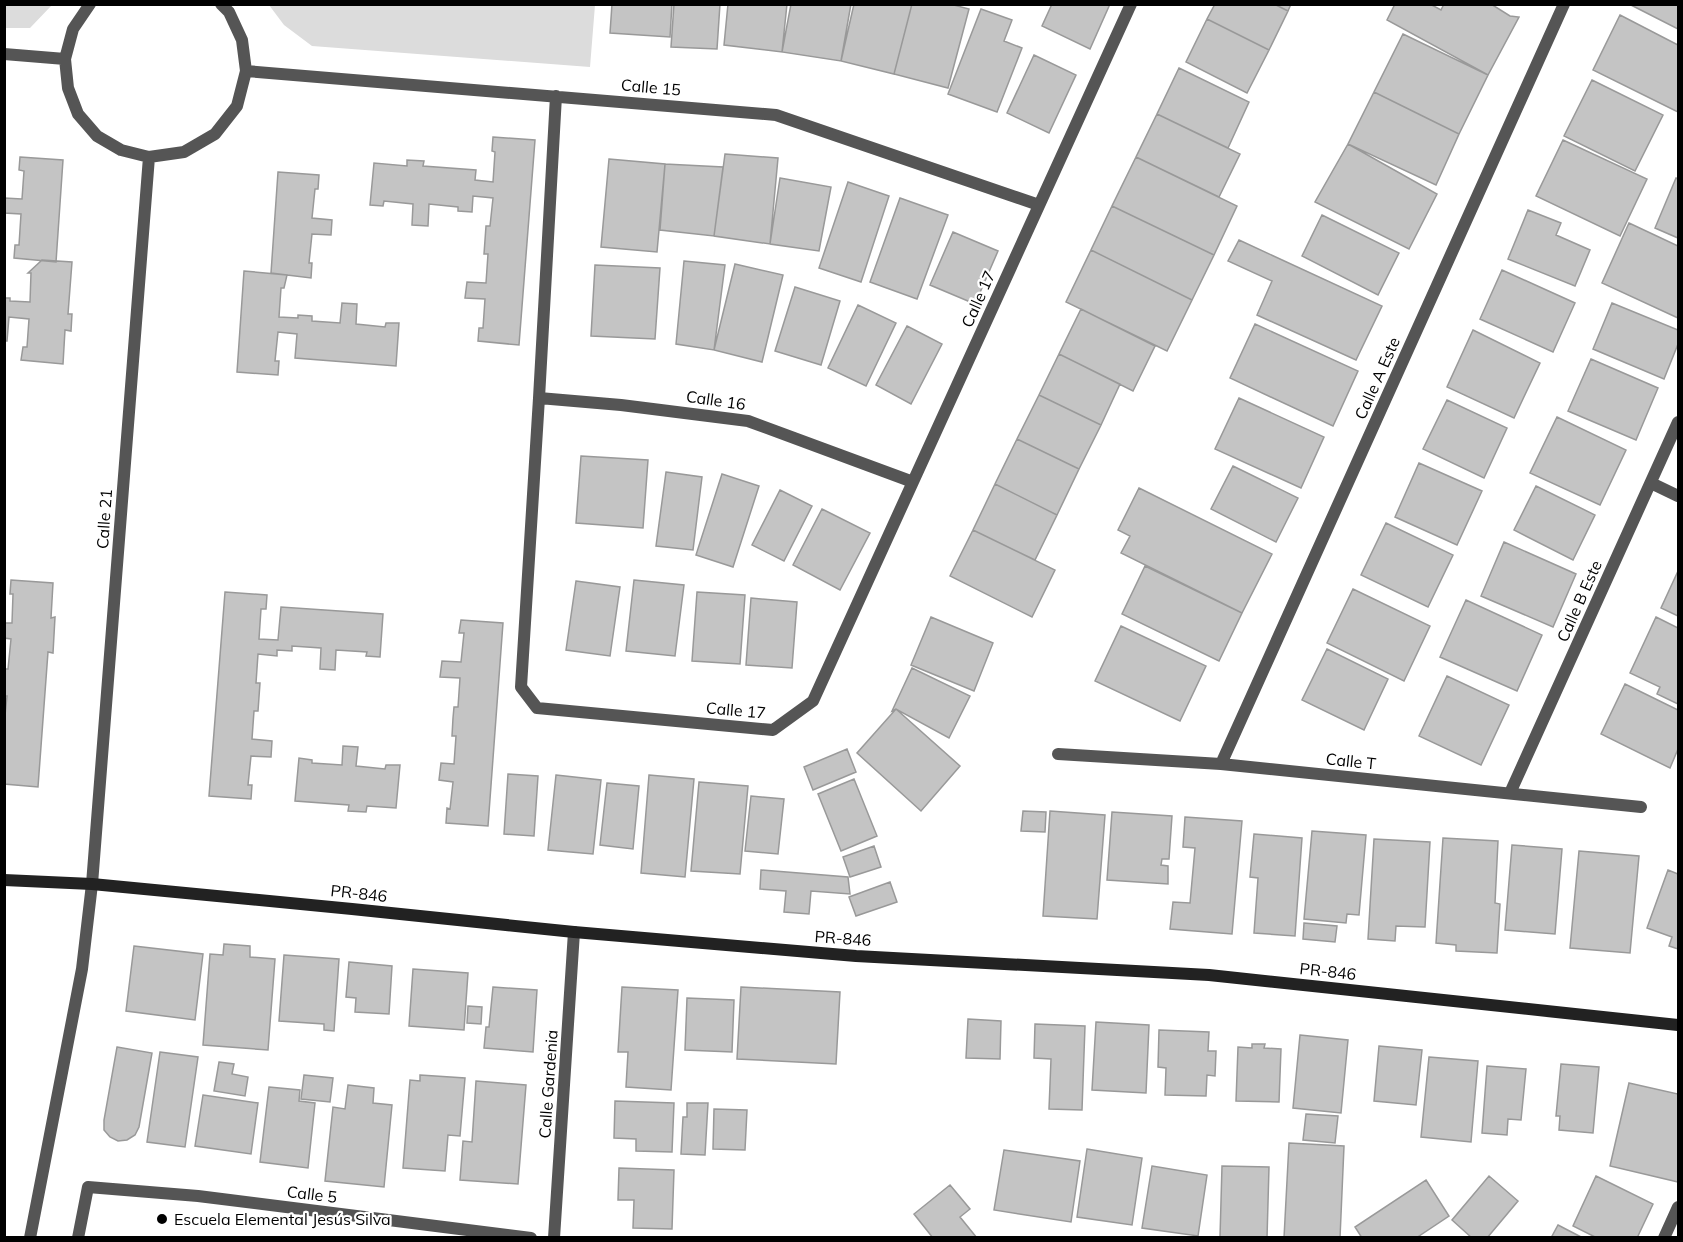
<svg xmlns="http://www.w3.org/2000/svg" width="1683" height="1242" viewBox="0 0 1683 1242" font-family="Mulish,sans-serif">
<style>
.green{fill:#dcdcdc}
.building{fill:#c4c4c4;stroke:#999;stroke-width:1.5}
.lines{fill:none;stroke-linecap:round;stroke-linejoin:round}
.lane{stroke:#555;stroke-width:12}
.street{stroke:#555;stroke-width:12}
.secondary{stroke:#222;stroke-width:12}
.poi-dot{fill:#000;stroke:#fff;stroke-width:2}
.labels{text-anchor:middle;stroke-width:4.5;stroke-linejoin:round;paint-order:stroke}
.street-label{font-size:16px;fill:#000;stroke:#fff}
.poi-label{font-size:16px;fill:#000;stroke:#fff;text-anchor:start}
</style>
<rect width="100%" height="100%" fill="#fff"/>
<path class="green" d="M5,4H52V5L30,28H5Z
M269,5H595L590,67L312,46L284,25Z"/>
<path class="building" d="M612,4H672L670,37L610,33Z
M674,4H720L717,49L671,47Z
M728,4H787L782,52L724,45Z
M791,4H851L841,61L782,52Z
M854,4H912L894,74L841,61Z
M912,4H950L969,9L948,88L894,74Z
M1052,4H1110L1090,49L1042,26Z
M1215,4H1274L1288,11L1269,50L1207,19Z
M1274,4H1291L1288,11Z
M1395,4H1430L1441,10L1444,4H1491L1510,16L1519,17L1488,75L1387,20Z
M1629,4H1678V29Z
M981,9L1012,20L1004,41L1022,48L997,112L948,94Z
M1620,15L1678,45V112L1593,70Z
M1207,19L1269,50L1247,93L1186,62Z
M1403,34L1488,75L1459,134L1374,92Z
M1034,55L1076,75L1049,133L1007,113Z
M1179,68L1249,102L1228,148L1157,114Z
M1592,80L1663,115L1635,171L1564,136Z
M1374,92L1459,134L1436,185L1348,144Z
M1157,114L1240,154L1219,197L1136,157Z
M493,137L535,140L519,345L478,341L479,328H483L485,299L465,298L467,282L486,283L488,254H484L486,226H490L493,198L473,196L472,212L458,211V207L429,204L428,226L412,225L413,204L384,201L383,206L370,205L374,163L407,166V160L424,161L423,166L476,170L475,180L493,182L495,152L492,151Z
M1563,140L1647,179L1620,236L1536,196Z
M1348,144L1437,194L1409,249L1315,202Z
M725,154L778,158L770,244L714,236Z
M20,157L63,160L56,262L14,258L15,245H19L21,214L4,213V207L5,198L22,199L24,171L19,170Z
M1136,157L1237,206L1214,255L1112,206Z
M609,159L665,164L657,252L601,247Z
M665,164L723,167L714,236L660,230Z
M278,172L319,175L318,189H315L312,218L332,220L331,235L312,234L309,263H312L311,278L271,273Z
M780,178L831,187L819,251L770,244Z
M1676,178L1678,179V238L1655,228Z
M848,182L889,196L861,282L819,268Z
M900,198L948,215L917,299L870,282Z
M1112,206L1214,255L1192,300L1091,250Z
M1528,210L1561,223L1556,235L1590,250L1575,286L1508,259Z
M1322,215L1399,253L1378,295L1302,256Z
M1629,223L1678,246V318L1602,283Z
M953,232L998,251L975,304L930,285Z
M1239,240L1382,306L1356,360L1257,315L1272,281L1228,261Z
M1091,250L1192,300L1167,351L1066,302Z
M42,260L72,262L68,314H72L71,331L65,330L63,364L21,360L23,347H27L29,319L9,317L7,341H4V298H10V301L30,302L31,273H28Z
M684,261L725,265L714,350L676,344Z
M735,264L783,275L762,362L714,350Z
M595,265L660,268L655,339L591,336Z
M1502,270L1575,303L1553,352L1480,319Z
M244,271L287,275L284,288H281L279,317L298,318V315L312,316V321L340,323L342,303L357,304L356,324L385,327L386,323H399L396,366L295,358L297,334L278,332L275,361H279L278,375L237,372Z
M795,287L840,301L821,365L775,351Z
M1612,303L1678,330V344L1664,379L1593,349Z
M858,305L896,323L866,386L828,368Z
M1081,309L1155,346L1133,391L1059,354Z
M1255,324L1358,371L1333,426L1230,378Z
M907,326L942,344L911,404L876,385Z
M1473,330L1540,363L1514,418L1447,387Z
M1059,354L1120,384L1101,425L1039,395Z
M1591,359L1658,388L1636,440L1568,411Z
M1039,395L1101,425L1079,469L1017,439Z
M1239,398L1324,437L1301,488L1215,449Z
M1447,400L1507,428L1484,478L1423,449Z
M1557,417L1626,450L1600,505L1530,473Z
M1017,439L1079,469L1057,515L995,484Z
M581,456L648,460L643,528L576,523Z
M1419,463L1482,491L1457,545L1395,517Z
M1233,466L1298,498L1276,542L1211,509Z
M666,472L702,477L693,550L656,546Z
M722,474L759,486L733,567L696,555Z
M995,484L1057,515L1035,560L973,530Z
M1536,486L1595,515L1573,560L1514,530Z
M1139,488L1272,554L1242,613L1121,553L1130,536L1118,530Z
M780,490L812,506L784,561L752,545Z
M822,509L870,533L840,590L793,565Z
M1386,523L1453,555L1428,607L1361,575Z
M973,530L1055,570L1032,617L950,576Z
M1504,542L1576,574L1553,627L1481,596Z
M1145,566L1242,613L1219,661L1122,614Z
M1678,571V616L1661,608Z
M11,580L53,583L51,618L55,617L53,653L48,652L38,787L4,784V725L7,696H4V671L5,669H8L11,639L4,638V623H12L13,594H10Z
M634,580L684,585L675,656L626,651Z
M576,581L620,587L610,656L566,650Z
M1353,589L1430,626L1404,681L1327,643Z
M225,592L267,595L266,609H261L259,639L278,640L281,607L383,614L380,657L366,656L367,652L336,650L335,670L320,669L321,648L292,646V651L277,650V656L258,654L256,683H260L258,711H254L252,739L272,741L271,757L251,756L248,785H252L251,799L209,796Z
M697,592L745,595L740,664L692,661Z
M751,598L797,602L792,668L746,665Z
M1466,600L1542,635L1517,691L1440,657Z
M931,617L993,643L974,691L911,665Z
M1656,617L1678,628V704L1657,694L1660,687L1630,673Z
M461,620L503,623L488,826L446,823L447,808L450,809L453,782L439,780L441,763L454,764L456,736H452L453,718L454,707H458L460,678L440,677L442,661L461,662L464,633H459Z
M1121,626L1206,666L1180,721L1095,681Z
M1327,649L1388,679L1364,730L1302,700Z
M912,668L970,696L949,738L896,709L892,711Z
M1447,676L1509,705L1481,765L1419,736Z
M1625,684L1678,710V749L1670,768L1601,734Z
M896,709L960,766L921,811L857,753Z
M343,746L358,747L356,766L385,769L386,765H400L396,808L367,806L366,812L348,811L349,805L295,801L299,758L312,760V763L342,765Z
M847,749L856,772L813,790L804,767Z
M508,774L538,776L534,836L504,834Z
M556,775L601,780L593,854L548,850Z
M649,775L694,779L685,877L641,873Z
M854,779L877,836L841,851L818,794Z
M699,782L748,786L740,874L691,871Z
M607,783L639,786L633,849L600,845Z
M751,796L784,799L778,854L745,851Z
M1023,811L1046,812L1045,832L1021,831Z
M1050,811L1105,815L1097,919L1043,916Z
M1112,812L1172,816L1169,859H1162L1161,865L1168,866V884L1107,880Z
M1185,817L1242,821L1232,934L1170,929L1173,902L1190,903L1195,848L1183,847Z
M1312,831L1366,835L1359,915L1347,914L1346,923L1304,919Z
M1254,834L1302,838L1295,936L1254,933L1258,878L1250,877Z
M1443,838L1498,841L1495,903L1500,904L1497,953L1456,951V945L1436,943Z
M1374,839L1430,842L1425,927L1396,926L1395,941L1368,939Z
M1512,845L1562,849L1555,934L1505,930Z
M874,846L881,867L850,877L843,857Z
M1579,851L1639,856L1630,953L1570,948Z
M761,870L848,877L850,894L811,891L809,914L784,912L786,891L760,889Z
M1668,870L1678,874V949L1669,946L1672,937L1647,928Z
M890,882L897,902L856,916L849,897Z
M1304,923L1337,926L1335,942L1303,939Z
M224,944L250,946V957L275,959L268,1050L203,1045L210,954L223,955Z
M134,946L203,954L195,1020L126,1011Z
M284,955L339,959L334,1031L324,1030V1024L279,1021Z
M349,962L392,966L389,1014L355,1012L356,998L346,997Z
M413,969L468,973L464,1030L409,1026Z
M493,987L537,990L533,1052L484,1048L486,1027H489Z
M622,987L678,990L671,1090L626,1087L628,1052H618Z
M741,987L840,992L836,1064L737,1059Z
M687,998L734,1000L732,1052L685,1050Z
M468,1006L482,1007L481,1024L467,1023Z
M968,1019L1001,1021L1000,1059L966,1058Z
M1096,1022L1149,1025L1146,1093L1092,1090Z
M1035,1024L1085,1026L1082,1110L1049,1109L1051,1059L1034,1058Z
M1159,1030L1209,1032L1208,1051H1216L1215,1076L1207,1075L1206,1096L1165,1095L1166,1068L1158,1067Z
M1300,1035L1348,1040L1341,1113L1293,1108Z
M1252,1044H1265L1264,1048L1281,1049L1279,1102L1236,1101L1238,1047L1252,1048Z
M1379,1046L1422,1050L1416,1105L1374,1101Z
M117,1047L152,1053L139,1127L135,1135L127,1140L118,1141L110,1137L104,1130V1120Z
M160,1052L198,1057L185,1147L147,1142Z
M1429,1057L1478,1061L1471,1142L1421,1137Z
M219,1062L234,1064L232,1074L248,1077L245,1096L214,1091Z
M1561,1064L1599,1067L1593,1133L1559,1130L1560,1116H1556Z
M1487,1066L1526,1069L1521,1120L1508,1119L1507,1135L1482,1133Z
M304,1075L333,1078L330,1102L301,1099Z
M420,1075L465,1078L460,1136L448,1135L445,1171L403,1168L410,1080L420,1081Z
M476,1081L526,1085L518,1184L460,1180L463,1141L472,1142Z
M1629,1083L1678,1094V1182L1610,1166Z
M348,1085L374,1088L373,1103L392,1105L384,1187L325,1181L333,1107L345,1109Z
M269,1087L300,1090L299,1101L315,1103L308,1168L260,1162Z
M203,1095L258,1103L251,1154L195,1146Z
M615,1101L674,1103L672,1152L636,1151V1139L614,1138Z
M687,1103H708L705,1155L681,1154L683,1117H687Z
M714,1109L747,1110L745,1150L713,1149Z
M1306,1114L1338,1116L1335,1143L1303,1140Z
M1289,1143L1344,1146L1340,1238H1284Z
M1087,1149L1142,1158L1132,1225L1077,1217Z
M1004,1150L1080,1161L1071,1222L994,1210Z
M1152,1166L1207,1175L1198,1236L1142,1228Z
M1222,1166L1269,1167L1267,1238L1220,1237Z
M619,1168L674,1170L672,1229L633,1228L634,1200H618Z
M1489,1176L1518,1201L1487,1238H1472L1452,1220Z
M1596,1176L1653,1204L1637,1238H1597L1573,1226Z
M1426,1180L1449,1216L1416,1238H1362L1355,1227Z
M950,1185L970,1209L960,1217L977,1238H933L914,1214Z
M1558,1225L1583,1238H1551Z"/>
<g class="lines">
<path class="lane" d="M30,1238L82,969L92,884"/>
<path class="street" d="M90,4L73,29L65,59L68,88L78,114L97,136L121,150L149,157L184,152L215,134L237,106L246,71L242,40L229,12L221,4
M4,54L65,59
M246,71L776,115L1039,205
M556,96L539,398L521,687L537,708L773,730L813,701L1131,4
M539,398L621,405L748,421L913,482
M1651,483L1678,496
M1058,754L1221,764L1641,807
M1221,764L1564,4
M1510,793L1678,422
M92,884L149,157
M78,1238L88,1187L198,1196L531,1238
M554,1238L574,932
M1664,1238L1678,1207"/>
<path class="secondary" d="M4,880L92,884L352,909L574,932L856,956L1209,975L1678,1025"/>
</g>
<circle class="poi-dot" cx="162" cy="1219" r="6"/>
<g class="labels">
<g class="street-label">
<text transform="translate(651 87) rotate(5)" y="6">Calle 15</text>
<text transform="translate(978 299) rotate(-66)" y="6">Calle 17</text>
<text transform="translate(1377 378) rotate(-66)" y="6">Calle A Este</text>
<text transform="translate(716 400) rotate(8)" y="6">Calle 16</text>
<text transform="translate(104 519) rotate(-86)" y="6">Calle 21</text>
<text transform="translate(1579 601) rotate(-66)" y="6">Calle B Este</text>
<text transform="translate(736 710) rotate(5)" y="6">Calle 17</text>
<text transform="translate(1351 761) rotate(6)" y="6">Calle T</text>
<text transform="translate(359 893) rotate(6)" y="6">PR-846</text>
<text transform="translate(843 938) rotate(4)" y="6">PR-846</text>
<text transform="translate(1328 971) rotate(6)" y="6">PR-846</text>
<text transform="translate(548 1084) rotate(-86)" y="6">Calle Gardenia</text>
<text transform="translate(312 1194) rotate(7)" y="6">Calle 5</text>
</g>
<g class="poi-label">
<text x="174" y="1225">Escuela Elemental Jesús Silva</text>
</g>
</g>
<rect width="1683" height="1242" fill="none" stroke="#000000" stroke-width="12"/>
</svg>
